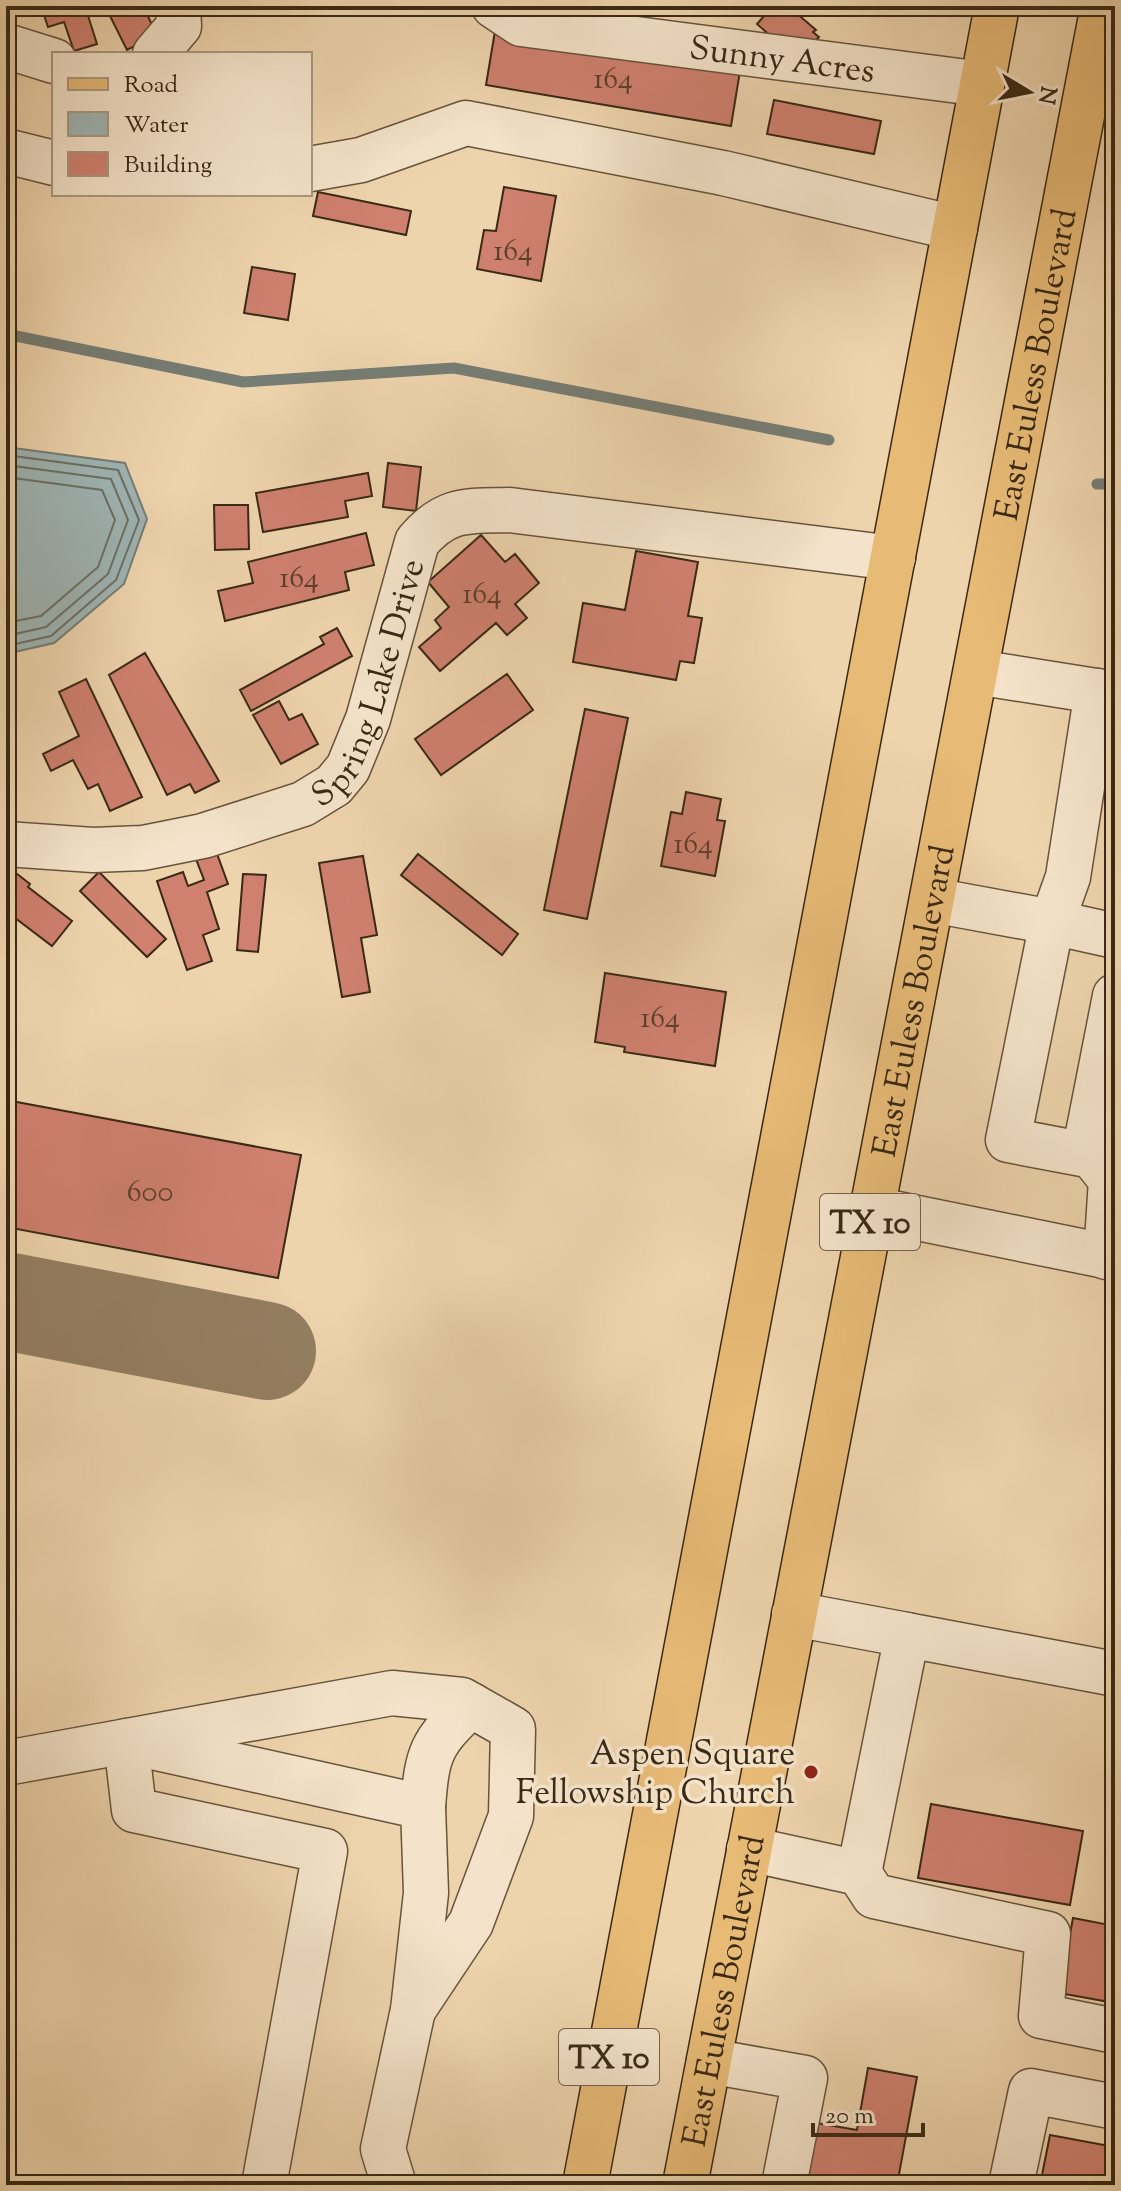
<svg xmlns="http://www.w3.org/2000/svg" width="1121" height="2191" viewBox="0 0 1121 2191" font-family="'Sorts Mill Goudy',serif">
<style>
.water{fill:#9eb5b5;stroke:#767d75;stroke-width:2}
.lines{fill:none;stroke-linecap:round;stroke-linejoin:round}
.shore{stroke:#6c6f65;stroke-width:2}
.stream{stroke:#767d75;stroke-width:11}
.taxiway{stroke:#947e61;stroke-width:98}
.building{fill:#cf806f;stroke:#392915;stroke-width:2}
.minor-casing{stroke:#66543b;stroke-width:47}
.major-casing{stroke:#392915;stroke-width:47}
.minor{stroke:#f4e3ca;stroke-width:44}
.major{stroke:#e7ba76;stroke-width:44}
.poi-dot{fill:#8f2418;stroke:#f4e3ca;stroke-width:3}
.labels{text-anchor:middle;stroke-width:7;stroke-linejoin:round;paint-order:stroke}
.number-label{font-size:30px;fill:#5e3f2c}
.shield{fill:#f4e3ca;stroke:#71614b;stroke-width:2}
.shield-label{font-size:32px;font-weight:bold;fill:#392915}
.street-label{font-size:34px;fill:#392915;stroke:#f4e3ca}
.poi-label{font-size:34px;fill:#392915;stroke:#f4e3ca;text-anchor:end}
</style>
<rect width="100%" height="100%" fill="#eed4ad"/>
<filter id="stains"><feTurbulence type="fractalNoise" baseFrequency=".0025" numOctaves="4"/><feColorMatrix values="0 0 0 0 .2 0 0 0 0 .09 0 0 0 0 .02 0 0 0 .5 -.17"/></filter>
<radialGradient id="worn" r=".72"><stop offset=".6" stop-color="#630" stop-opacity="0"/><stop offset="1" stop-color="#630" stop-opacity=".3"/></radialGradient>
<path class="water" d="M6,447L125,463L147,519L124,584L54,643L6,654Z"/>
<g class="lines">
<path class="shore" d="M6,455L118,470L139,520L116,580L51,636L6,646
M6,465L111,479L128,520L108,574L46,627L6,636
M6,477L102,490L115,520L98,567L41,616L6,623"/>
<path class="stream" d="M6,334L243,382L454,368L829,440
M1097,484H1115"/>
<path class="taxiway" d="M6,1301L267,1351"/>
</g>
<path class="building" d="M6,6H18L21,13L6,20Z
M41,6H85L97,44L74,51L64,22L48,27Z
M105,6H143L157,35L127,50Z
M773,6H788L816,30L813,32L819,37L805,52L795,50L780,35L775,40L757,24Z
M495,31L740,71L731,126L486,85Z
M774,100L881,121L874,154L767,134Z
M504,187L556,196L541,281L477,269L484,230L496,231Z
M318,192L411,211L406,235L313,216Z
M252,267L295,274L288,320L244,313Z
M388,463L421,467L416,511L383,507Z
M368,473L372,496L345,501L348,517L263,532L256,493Z
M214,505H248L249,549L215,550Z
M366,533L374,565L345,572L349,590L225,621L218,591L253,583L248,562Z
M481,535L505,562L515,554L539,583L515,604L527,618L507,635L496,623L440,671L419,647L441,628L435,620L449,607L428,582Z
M636,551L698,562L688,616L702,618L694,663L680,661L676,680L573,662L583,603L625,610Z
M337,628L352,656L251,711L240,690L324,644L320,637Z
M145,653L219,781L195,793L190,784L167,795L109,675Z
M507,674L533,710L441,775L415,739Z
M86,679L142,797L110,811L98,784L88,789L73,760L51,771L43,754L79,736L59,692Z
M279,701L289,720L302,714L318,744L281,764L253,715Z
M585,709L628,718L587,919L544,910Z
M686,792L721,799L717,820L725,821L715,876L661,866L671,812L682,814Z
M216,851L228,884L207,892L219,929L203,935L212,961L187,970L157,881L183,872L188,886L204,880L196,859Z
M418,854L518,934L502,955L401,875Z
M363,856L377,935L361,938L370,992L342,997L319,863Z
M8,867L30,884L28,887L72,921L52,946L6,911Z
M99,872L166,939L147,957L80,891Z
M243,874L266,875L258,952L237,950Z
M605,973L726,992L715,1066L624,1052L625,1047L595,1042Z
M6,1100L301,1155L278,1278L6,1227Z
M931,1804L1083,1831L1070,1905L918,1878Z
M1073,1918L1115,1926V2003L1059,1993Z
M868,2068L917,2077L897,2185H833L794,2178L805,2121L857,2130Z
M1050,2135L1115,2147V2185H1040Z"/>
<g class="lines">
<defs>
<g id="minor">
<path id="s1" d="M494,6L521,24L982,84"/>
<path d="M6,46L54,61"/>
<path d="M155,54L179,26L178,6"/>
<path d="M6,151L54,163"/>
<path d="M310,169L361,160L466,123L723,173L955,228"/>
<path d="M976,672L1115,694"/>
<path d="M1097,691L1068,877L1052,922L1115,936"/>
<path id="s2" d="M6,844L93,850L143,848L203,836L303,804L334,785L348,768L368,719L417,542C446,507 468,511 510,510L893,558"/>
<path d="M932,900L1052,922L1008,1140L1092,1156L1111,1180L1106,1257"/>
<path d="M1084,1154L1115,996"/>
<path d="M873,1209L1115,1258"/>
<path d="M907,1635L1115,1674"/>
<path d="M126,1741L134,1810L325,1851L264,2185"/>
<path d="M148,1746L423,1807L426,1893L413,2010L383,2149L394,2185"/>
<path d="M6,1763L392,1693L462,1700L513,1729L511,1816L471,1923L413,2010"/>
<path d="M423,1807C427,1752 431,1743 471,1705"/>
<path d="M749,1849L859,1873L907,1635L794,1614"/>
<path d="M859,1873L874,1896L1048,1934L1041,2016L1115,2031"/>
<path d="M709,2061L805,2078L784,2185"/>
<path d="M1011,2185L1031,2091L1115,2107"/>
</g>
<g id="major">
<path d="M585,2185L997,6"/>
<path id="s3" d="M685,2185L1103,6"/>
</g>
</defs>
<use href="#minor" class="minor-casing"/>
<use href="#major" class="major-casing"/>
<use href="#minor" class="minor"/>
<use href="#major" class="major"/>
</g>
<circle class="poi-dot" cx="811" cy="1772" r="8"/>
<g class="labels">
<g class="number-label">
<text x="613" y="88">164</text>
<text x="513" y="260">164</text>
<text x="299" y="587">164</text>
<text x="482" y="603">164</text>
<text x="693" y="853">164</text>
<text x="660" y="1027">164</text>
<text x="150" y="1201">600</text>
</g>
<g class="shield">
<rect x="820" y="1194" width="100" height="56" rx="6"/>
<rect x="559" y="2029" width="100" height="56" rx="6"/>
</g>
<g class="shield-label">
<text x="870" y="1233">TX 10</text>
<text x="609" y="2068">TX 10</text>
</g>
<g class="street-label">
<text dy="12" stroke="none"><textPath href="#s1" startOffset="296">Sunny Acres</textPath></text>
<text dy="12" stroke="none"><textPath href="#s3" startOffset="1854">East Euless Boulevard</textPath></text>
<text dy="12" stroke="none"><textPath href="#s2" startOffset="448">Spring Lake Drive</textPath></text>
<text dy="12" stroke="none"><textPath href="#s3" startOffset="1206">East Euless Boulevard</textPath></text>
<text dy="12" stroke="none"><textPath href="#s3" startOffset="198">East Euless Boulevard</textPath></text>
</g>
<g class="poi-label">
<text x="795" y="1764">Aspen Square<tspan x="795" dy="39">Fellowship Church</tspan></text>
</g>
</g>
<rect width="1121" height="2191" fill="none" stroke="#eed4ad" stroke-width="32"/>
<rect x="8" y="8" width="1105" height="2175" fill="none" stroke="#392915" stroke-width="4"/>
<rect x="16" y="16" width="1089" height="2159" fill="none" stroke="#392915" stroke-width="2"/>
<rect x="52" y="52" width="260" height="144" fill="#f4e3ca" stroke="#a99982" stroke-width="2"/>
<rect x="68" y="78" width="40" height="12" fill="#e7ba76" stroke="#a99982" stroke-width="2"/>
<text x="124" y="92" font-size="24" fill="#392915">Road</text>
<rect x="68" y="112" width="40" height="24" fill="#9eb5b5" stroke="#a99982" stroke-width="2"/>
<text x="124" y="132" font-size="24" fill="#392915">Water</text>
<rect x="68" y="152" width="40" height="24" fill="#cf806f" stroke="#a99982" stroke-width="2"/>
<text x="124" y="172" font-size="24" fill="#392915">Building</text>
<g transform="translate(1029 92) rotate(100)" stroke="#f4e3ca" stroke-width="6" paint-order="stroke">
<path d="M0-6L14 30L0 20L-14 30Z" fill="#392915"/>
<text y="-12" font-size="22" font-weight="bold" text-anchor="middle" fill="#392915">N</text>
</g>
<path d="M813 2123v12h110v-12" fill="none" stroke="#392915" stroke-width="4"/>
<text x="825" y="2123" font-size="24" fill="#392915" stroke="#f4e3ca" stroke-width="6" paint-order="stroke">20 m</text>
<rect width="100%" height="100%" filter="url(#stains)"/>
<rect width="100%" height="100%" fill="url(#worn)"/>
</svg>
